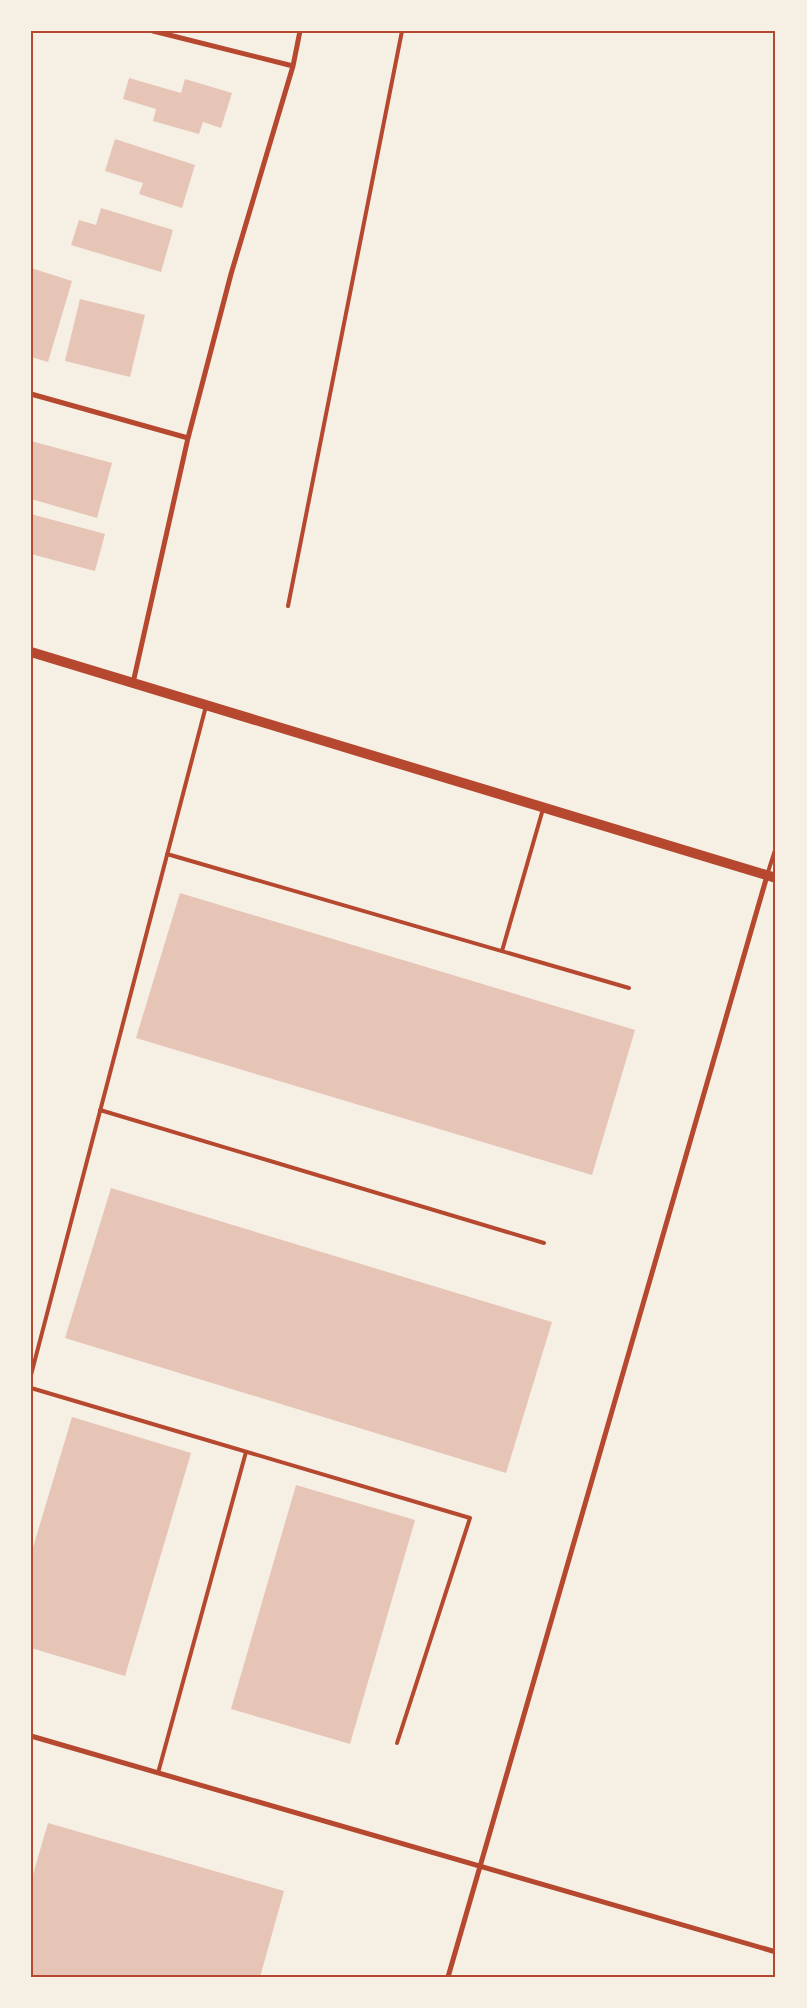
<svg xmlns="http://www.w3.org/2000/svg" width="807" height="2008" viewBox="0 0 807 2008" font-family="Poppins,sans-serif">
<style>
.building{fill:#e6c5b7}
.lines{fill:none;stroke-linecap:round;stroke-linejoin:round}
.service{stroke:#b5482f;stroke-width:4}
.minor{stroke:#b5482f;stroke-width:5}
.secondary{stroke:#b5482f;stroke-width:10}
.neatline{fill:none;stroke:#b5482f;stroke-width:2}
</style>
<rect width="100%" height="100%" fill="#f6efe4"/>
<path class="building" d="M129,78L181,93L185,79L232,93L221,128L203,122L199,134L153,121L156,109L123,99Z
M115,139L195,165L182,208L139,194L143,183L105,171Z
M101,208L173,230L161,272L71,245L79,220L96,225Z
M31,268L72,281L48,362L31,357Z
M80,299L145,315L130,377L65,361Z
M31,441L112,463L97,518L31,499Z
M31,514L105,534L95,571L31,554Z
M180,893L635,1030L592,1175L136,1038Z
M111,1188L552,1322L506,1473L65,1338Z
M72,1417L191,1453L125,1676L31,1648V1554Z
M296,1485L415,1520L350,1744L231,1709Z
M48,1823L284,1891L260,1977H31V1881Z"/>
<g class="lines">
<path class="service" d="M288,606L402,31
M167,854L629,988
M767,875L776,847
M502,951L543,809
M100,1110L544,1243
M31,1375L206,706
M31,1388L470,1518L397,1743
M158,1773L246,1452"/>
<path class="minor" d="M153,31L293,66
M31,394L188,438
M133,683L188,438L231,274L293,66L300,31
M31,1736L776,1952
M448,1977L767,876"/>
<path class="secondary" d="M31,652L776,878"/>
</g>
<rect width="807" height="2008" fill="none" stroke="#f6efe4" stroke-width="65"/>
<rect x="32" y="32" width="742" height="1944" class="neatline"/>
</svg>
